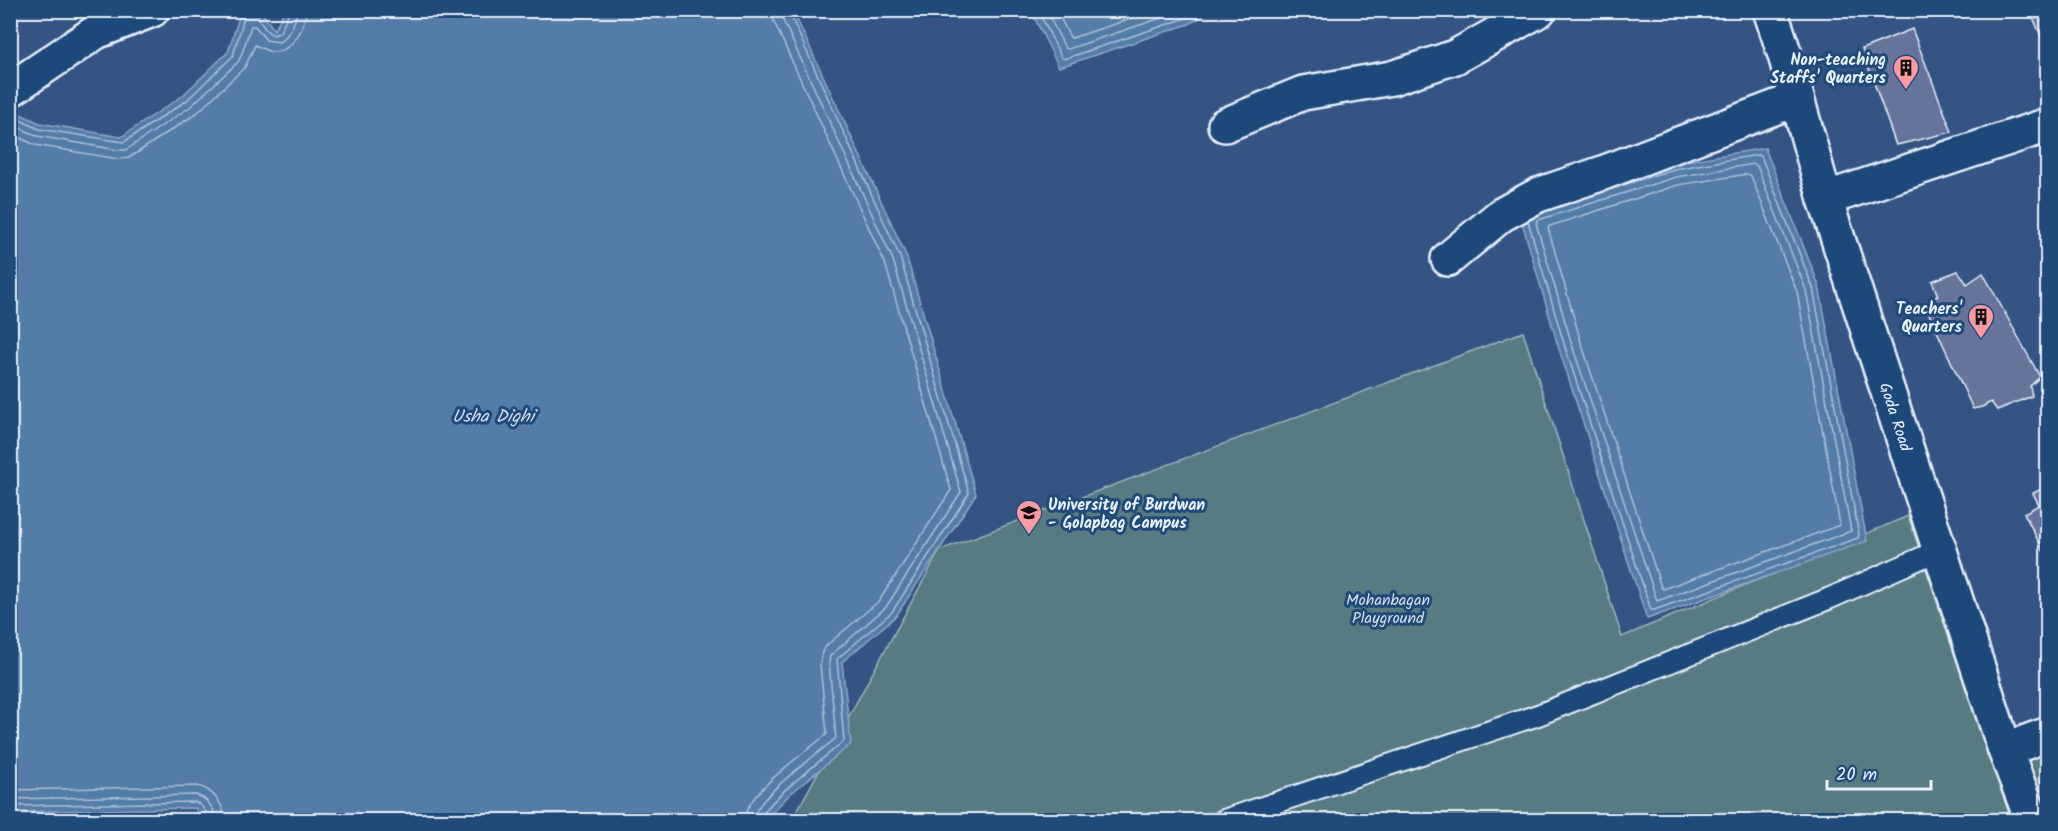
<svg xmlns="http://www.w3.org/2000/svg" width="2058" height="831" viewBox="0 0 2058 831" font-family="Kalam,sans-serif">
<style>
.green{fill:#577c82;stroke:#a0b6bd;stroke-width:1.5}
.water{fill:#527ba7;stroke:#8eaac7;stroke-width:1.5}
.lines{fill:none;stroke-linecap:round;stroke-linejoin:round}
.shore{stroke:#acc2d8;stroke-width:1.5}
.building{fill:#68739c;stroke:#e8f1f8;stroke-width:1.5}
.lane-casing{stroke:#e8f1f8;stroke-width:24}
.street-casing{stroke:#e8f1f8;stroke-width:38}
.lane{stroke:#1f4a7a;stroke-width:20}
.street{stroke:#1f4a7a;stroke-width:33}
.labels{text-anchor:middle;stroke-width:6;stroke-linejoin:round;paint-order:stroke}
.poi-label{font-size:16px;font-weight:bold;fill:#e8f1f8;stroke:#1f4a7a;text-anchor:end}
.street-label{font-size:16px;fill:#e8f1f8;stroke:#1f4a7a}
.park-label{font-size:16px;fill:#d2dfe6;stroke:#1f4a7a}
.water-label{font-size:18px;font-style:italic;fill:#d2dfec;stroke:#1f4a7a}
</style>
<rect width="100%" height="100%" fill="#345584"/>
<filter id="ink" filterUnits="userSpaceOnUse"><feTurbulence type="fractalNoise" baseFrequency=".0167" numOctaves="2"/><feDisplacementMap in="SourceGraphic" scale="12" xChannelSelector="R" yChannelSelector="G"/><feConvolveMatrix kernelMatrix="1 2 1 2 8 2 1 2 1" color-interpolation-filters="sRGB"/></filter>
<g filter="url(#ink)">
<path class="green" d="M1523,332L1622,637L1908,516L1987,748L2047,724V820H2014L1996,775L2011,820H792L940,550Z"/>
<path class="water" d="M285,10L793,11L906,255L976,494L896,616L842,662L851,744L789,795L765,820H203L195,808L11,812V110L40,123L121,137L182,96L228,52L241,11H261L274,30Z
M1031,11H1211L1189,24L1059,67Z
M1765,148L1819,286L1867,541L1647,619L1559,349L1519,212L1673,163Z"/>
<g class="lines">
<path class="shore" d="M257,10C257,19 266,33 274,35L280,32L290,10
M1038,10L1061,57L1064,59L1186,18L1199,10
M1046,10L1065,48L1068,49L1185,10
M1056,10L1070,37L1072,38L1157,10
M10,115L39,129L124,142L186,101L233,56L246,10
M10,123L37,136L118,150H126L190,107L238,62L241,56L251,26H255L266,40L279,42C289,36 296,22 297,10
M10,133L35,145L118,159L129,158L197,113L245,67L255,45C260,47 266,51 272,52C292,53 306,27 306,10
M1754,164L1757,166L1806,290L1851,531L1657,601L1572,345L1536,223L1538,220L1676,177Z
M1748,174L1751,176L1797,292L1840,525L1663,589L1661,587L1581,342L1548,228L1550,226L1678,185Z
M1528,221L1565,347L1651,610H1654L1858,538L1859,535L1813,288L1761,156L1758,155L1674,169L1608,190
M10,790L197,786C213,789 224,805 225,820
M10,799L196,795C207,798 215,809 216,820
M10,806L195,802C201,804 208,813 208,820
M744,820C745,793 806,752 827,734L820,664L822,652L827,645L879,601L951,490L885,263L774,22L771,10
M753,820C754,798 818,754 836,738L829,663L830,656L886,607L961,492L893,260L782,18L780,10
M761,820C763,802 828,756 844,741L837,659L892,612L969,493L900,257L788,10"/>
</g>
<path class="building" d="M2030,10H2048V53Z
M1912,29L1952,132L1896,145L1862,49Z
M1958,271L1967,284L1983,273L2040,377L2030,386L2032,396L1997,410L1991,402L1982,407L1973,409L1924,303L1938,296L1932,281Z
M2048,486V560L2024,513L2039,505L2033,493Z"/>
<g class="lines">
<defs>
<path id="lane" d="M1224,820L1538,715L1828,599L1939,550"/>
<g id="street">
<path id="s1" d="M1770,10L1785,55L1825,199L2005,750L2032,820"/>
<path d="M10,90L96,32L152,10"/>
<path d="M1225,125L1303,93L1392,78L1455,57L1539,10"/>
<path d="M1825,199L2048,125"/>
<path d="M1448,259L1501,215L1538,195L1600,174L1797,99"/>
<path d="M2005,750L2048,734"/>
</g>
</defs>
<use href="#lane" class="lane-casing"/>
<use href="#street" class="street-casing"/>
<use href="#lane" class="lane"/>
<use href="#street" class="street"/>
</g>
</g>
<defs>
<symbol id="building-pin" viewBox="-11 -11 22 30"><path d="M0 17L-7.5 6A9.5 9.5 0 1 1 7.5 6Z" fill="#ff9aa2" stroke="#1f4a7a"/><path d="M-4-6H4V6H1V3H-1V6H-4ZM-2.5-4.3h1.7v1.8h-1.7ZM.8-4.3h1.7v1.8H.8ZM-2.5-1h1.7V.8h-1.7ZM.8-1h1.7V.8H.8Z" fill="#111"/></symbol>
<symbol id="university-pin" viewBox="-11 -11 22 30"><path d="M0 17L-7.5 6A9.5 9.5 0 1 1 7.5 6Z" fill="#ff9aa2" stroke="#1f4a7a"/><path d="M0-5L7-2L0 1L-7-2ZM-4 1L0 2.5L4 1V4Q0 6-4 4Z" fill="#111"/></symbol>
</defs>
<g fill-rule="evenodd">
<use href="#building-pin" x="1891" y="53" width="30" height="40"/>
<use href="#building-pin" x="1966" y="302" width="30" height="40"/>
<use href="#university-pin" x="1014" y="498" width="30" height="40"/>
</g>
<g class="labels">
<g class="poi-label">
<text x="1886" y="65">Non-teaching<tspan x="1886" dy="18">Staffs' Quarters</tspan></text>
<text x="1962" y="314">Teachers'<tspan x="1962" dy="18">Quarters</tspan></text>
<text x="1048" y="510" text-anchor="start">University of Burdwan<tspan x="1048" dy="18">- Golapbag Campus</tspan></text>
</g>
<g class="street-label">
<text dy="6" stroke="none"><textPath href="#s1" startOffset="426">Goda Road</textPath></text>
</g>
<g class="park-label">
<text x="1388" y="605">Mohanbagan<tspan x="1388" dy="18">Playground</tspan></text>
</g>
<g class="water-label">
<text x="493" y="422">Usha Dighi</text>
</g>
</g>
<rect width="2058" height="831" fill="none" stroke="#1f4a7a" stroke-width="36"/>
<rect x="18" y="18" width="2022" height="795" fill="none" stroke="#e8f1f8" stroke-width="2" filter="url(#ink)"/>
<path d="M1827 780v9h104v-9" fill="none" stroke="#e8f1f8" stroke-width="3"/>
<text x="1836" y="780" font-size="18" fill="#e8f1f8" stroke="#1f4a7a" stroke-width="4.5" paint-order="stroke">20 m</text>
</svg>
